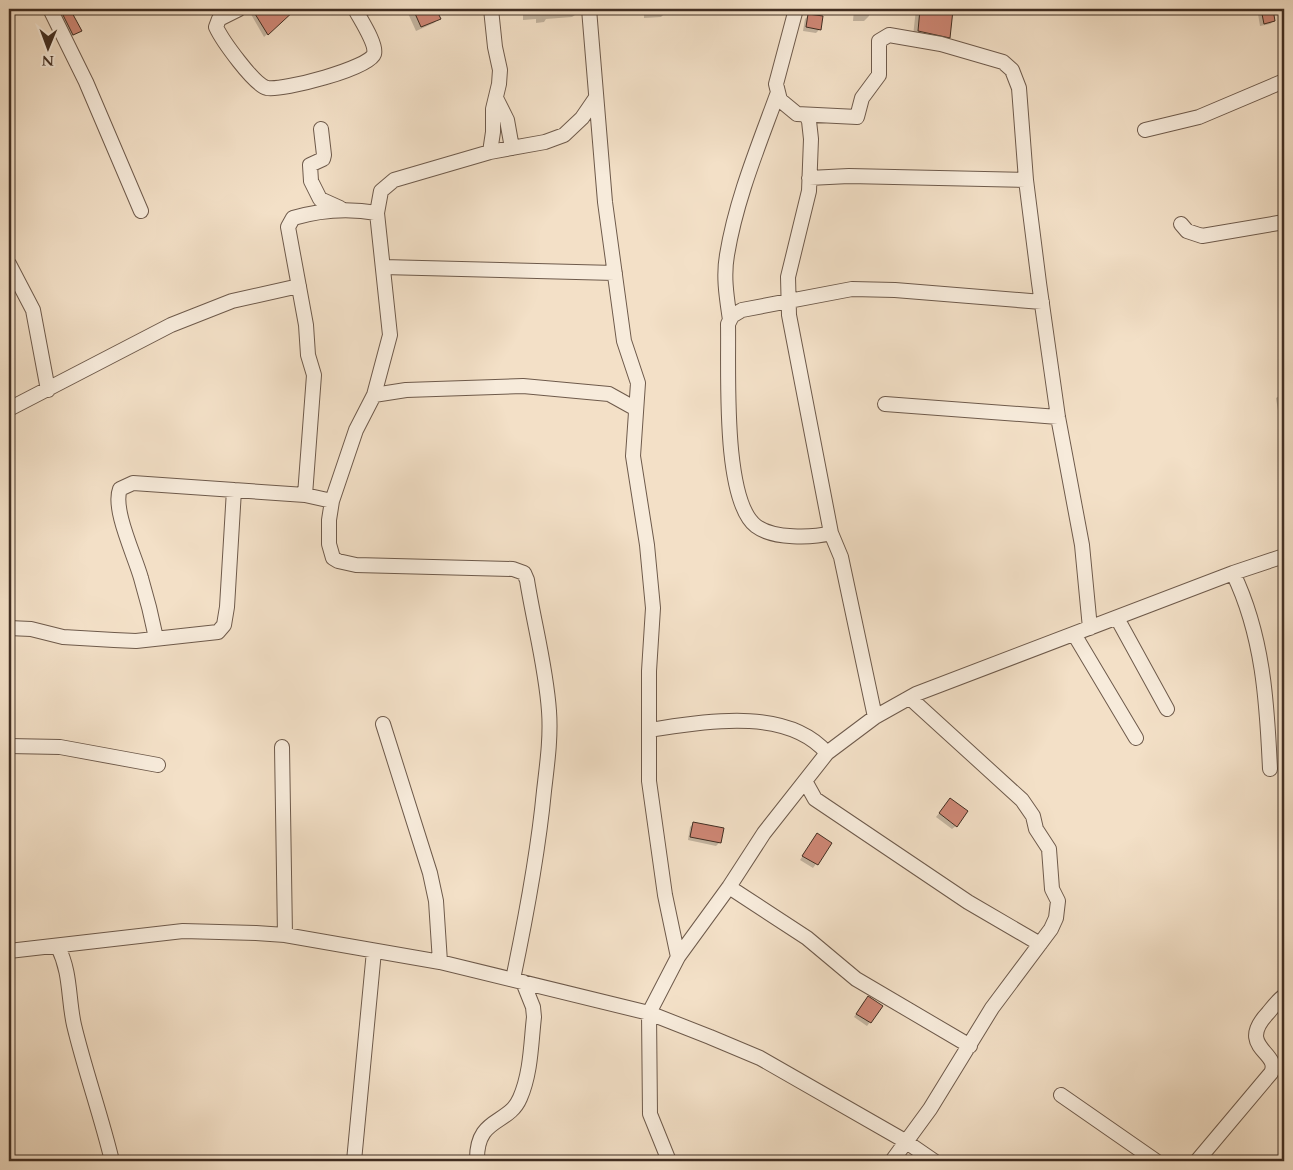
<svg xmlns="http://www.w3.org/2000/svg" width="1293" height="1170" viewBox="0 0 1293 1170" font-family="Cardo,serif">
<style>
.shadow{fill:#0003}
.building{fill:#ce8775;stroke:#412e22}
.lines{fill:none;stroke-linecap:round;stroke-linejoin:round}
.minor-casing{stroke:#6e5a4b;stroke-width:16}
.minor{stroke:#f7ebdb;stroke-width:14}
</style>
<rect width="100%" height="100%" fill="#f3e0c7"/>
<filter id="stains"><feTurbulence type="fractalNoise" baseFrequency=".004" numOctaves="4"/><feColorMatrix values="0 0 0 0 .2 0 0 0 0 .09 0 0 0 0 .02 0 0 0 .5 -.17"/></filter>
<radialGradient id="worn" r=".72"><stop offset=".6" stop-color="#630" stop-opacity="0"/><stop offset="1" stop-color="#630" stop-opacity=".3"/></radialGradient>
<path class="shadow" d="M50,9H69L80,31L67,40Z
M101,9H122L103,15Z
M210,9H223L213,14Z
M248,9H288L291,12L264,37Z
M357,9H384L363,18Z
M406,9H435L439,18L434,23L416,31Z
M558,9H575V15L572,17L546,19L544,22L536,23V19L523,20V15L525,12Z
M644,9H664V14L661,17L644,18Z
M710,9H736L733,14L710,13Z
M854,9H869V16L864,21H853Z
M916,9L952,11L949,37L943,42L913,36Z
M1215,9H1236L1233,12L1215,14Z
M1271,9L1274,21L1270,24L1260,26L1258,14L1261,10Z
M809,15L820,29L816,33L803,31L805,19Z
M1284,393V416L1279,417L1276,398Z
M947,803L956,826L952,829L936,817Z
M694,823L720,842L716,846L688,840L690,827Z
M817,834L831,843L813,868L800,860Z
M864,1001L870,1022L867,1026L854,1017Z"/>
<path class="building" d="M60,9H70L82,31L73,35Z
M252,9H296L268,35Z
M413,9H436L441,19L421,27Z
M920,9L953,10L950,38L918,31Z
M1261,9H1273L1275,21L1264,24Z
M808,14L823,16L821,30L806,27Z
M950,798L968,811L957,827L939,813Z
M693,822L724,828L721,843L690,837Z
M817,833L832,843L818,865L802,856Z
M868,996L883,1006L871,1023L856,1014Z"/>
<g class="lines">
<defs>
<path id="minor" d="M50,9L86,82L141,211
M239,9L219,19L216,27C222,40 254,85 267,88C283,91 370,68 374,54C377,44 360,19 355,9
M589,9L605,202L624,341L638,383L633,456L647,545L653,608L649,671V781L665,895L678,957
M796,9L776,84L780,100L797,114L857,117L862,98L879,75V41L889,35L941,44L1003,62L1012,70L1019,88L1026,180L1039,283L1058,417L1082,545L1090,628
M496,98L507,120L512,148
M806,115L809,121L811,139L809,191L788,277L789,315L831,533L841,557L875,717
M321,129L324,155L323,159L310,165L311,181L320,199L340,208
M1145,130L1199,117L1284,81
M490,152L493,132V109L499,84L500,70L495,47L491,9
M809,178L849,176L1026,180
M1181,224L1187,231L1202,236L1284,222
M9,264L33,310L48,390
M383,267L615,273
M730,320C727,299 723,277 727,255C736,200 758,147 777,95
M374,395L406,390L523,386L609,394L636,409
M885,404L1058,417
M9,409L171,325L232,301L299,286
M332,501L305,495L314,375L308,355L306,325L288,227L293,218C320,210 349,208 377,213
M831,533C812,538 773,539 756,526C722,500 729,368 728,324L732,316L742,310L852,289L895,290L1042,302
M1233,573C1263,635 1267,702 1270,769
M1117,618L1167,709
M9,628L31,629L63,637L114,640L136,641L218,632L224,625L227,607L234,490
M1074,634L1136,738
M156,638C152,618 147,598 141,578C135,556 112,509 120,489L133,483L305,495
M383,724L430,873L436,901L440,962
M649,730C704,722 786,706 827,753
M9,746L60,747L158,765
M282,747L285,935
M805,781L815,799L968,902L1040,944
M729,887L807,938L856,979L970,1046
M58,947C71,973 68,998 74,1025C85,1071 101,1115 112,1161
M9,951L183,931L256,933L285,935L440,962L649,1013L710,1037L760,1058L905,1141L934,1161
M513,979C526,917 538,854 544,791C547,765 551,738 549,711C546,667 534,624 527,580L524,573L513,569L356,565L338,561L333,558L329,544V520L332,501L356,430L374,395L390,335L377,213L381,191L394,180L490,152L545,142L564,135L582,118L595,99
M1061,1095L1156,1161
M354,1161L374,951
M477,1161C476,1116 508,1126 520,1098C531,1073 531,1043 534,1017L533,1007L523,982
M669,1161L650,1114L649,1013L678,957L729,887L764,833L827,753L875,717L916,694L1233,573L1284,556
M892,1161L930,1109L992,1008L1051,929L1056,918L1058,901L1052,889L1049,849L1036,829L1033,816L1022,800L910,698
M1197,1161L1271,1073C1282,1052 1235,1048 1268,1013C1273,1007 1278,1000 1284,996"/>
</defs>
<use href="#minor" class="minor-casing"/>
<use href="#minor" class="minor"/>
</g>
<rect width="1293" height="1170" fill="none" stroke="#f3e0c7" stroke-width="30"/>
<rect x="10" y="10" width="1273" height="1150" fill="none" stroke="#412e22" stroke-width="2.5"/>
<rect x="15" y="15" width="1263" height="1140" fill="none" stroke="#412e22"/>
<g transform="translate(48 48) rotate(181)" stroke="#f7ebdb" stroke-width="4" paint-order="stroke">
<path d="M0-4L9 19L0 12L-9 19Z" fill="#412e22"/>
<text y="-8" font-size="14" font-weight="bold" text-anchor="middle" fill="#412e22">N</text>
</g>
<rect width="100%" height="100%" filter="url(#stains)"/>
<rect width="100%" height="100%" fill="url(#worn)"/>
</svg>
